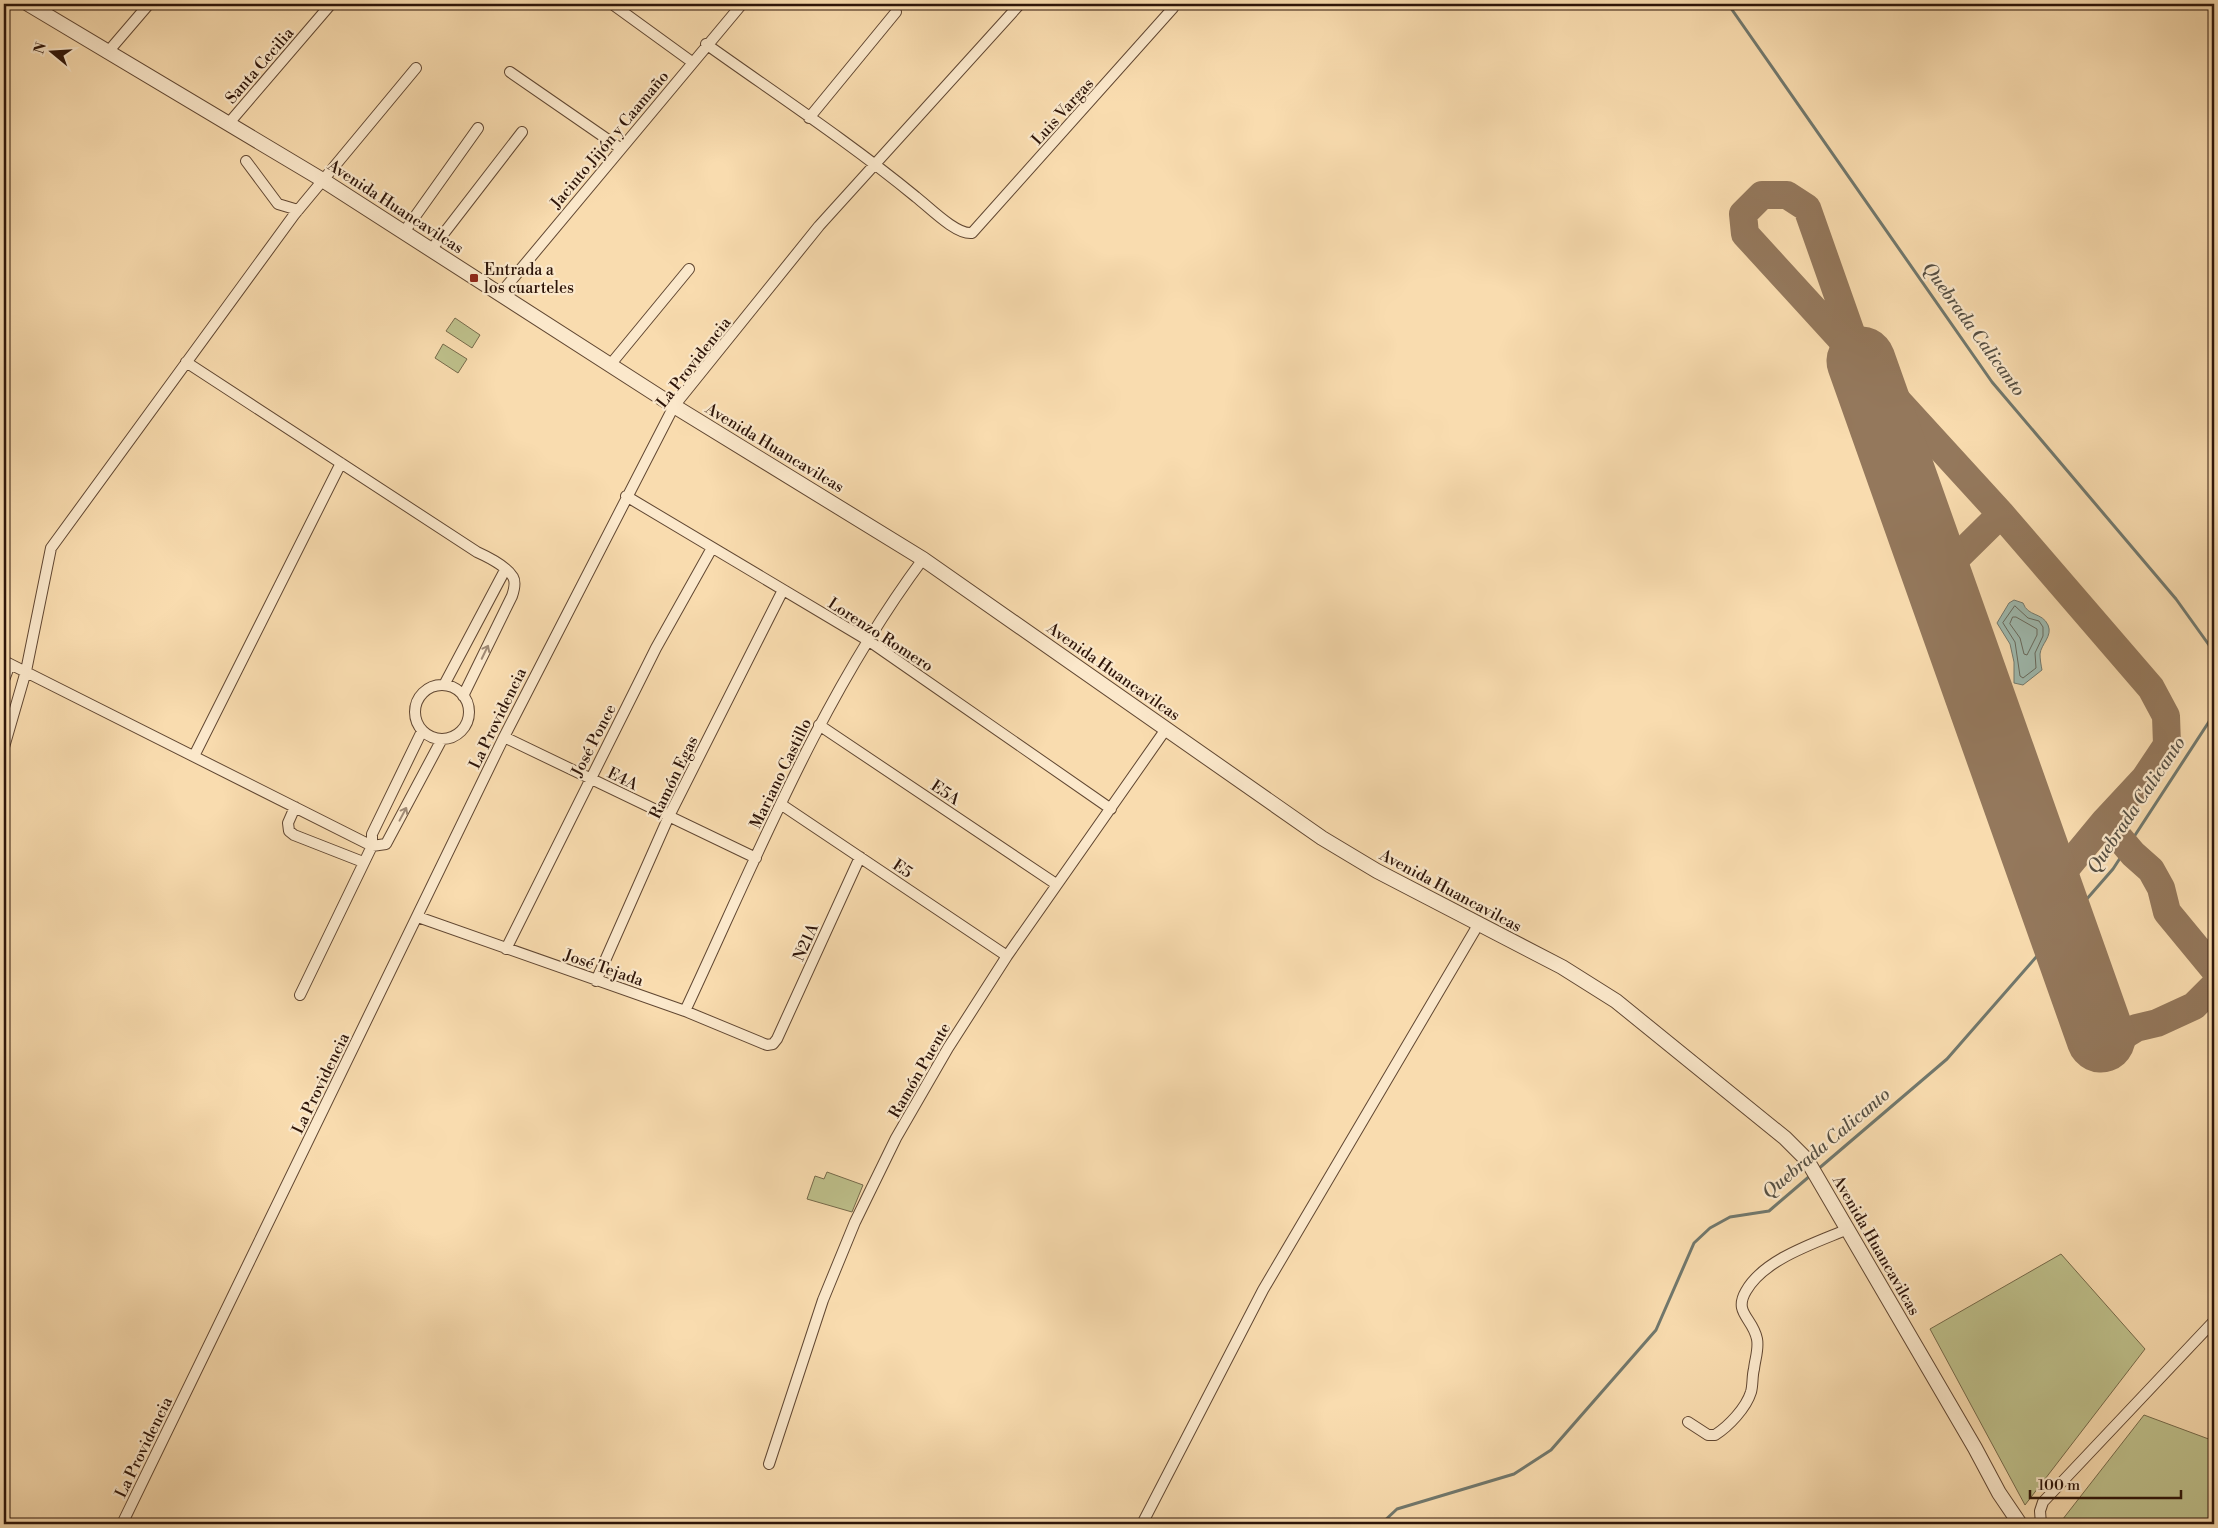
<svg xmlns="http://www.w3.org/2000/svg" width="2218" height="1528" viewBox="0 0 2218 1528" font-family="'Libre Bodoni',serif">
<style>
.green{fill:#bec08b;stroke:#766a4a}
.water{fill:#9ebab0;stroke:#71786d}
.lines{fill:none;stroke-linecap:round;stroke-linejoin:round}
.shore{stroke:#66685c;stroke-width:1}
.stream{stroke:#71786d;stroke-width:3}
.taxiway{stroke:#94785c;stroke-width:28}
.runway{stroke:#94785c;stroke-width:69}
.minor-casing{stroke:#614732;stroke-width:12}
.tertiary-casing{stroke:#614732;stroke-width:16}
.minor{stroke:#fbe8cb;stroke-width:10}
.tertiary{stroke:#fbe8cb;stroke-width:14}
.oneway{stroke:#9f8974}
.poi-dot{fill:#8f2418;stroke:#fbe8cb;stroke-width:2}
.labels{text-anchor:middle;stroke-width:4.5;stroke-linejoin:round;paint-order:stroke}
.street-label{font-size:16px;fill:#2e1509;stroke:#fbe8cb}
.poi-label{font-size:16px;fill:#2e1509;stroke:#fbe8cb;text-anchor:start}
.water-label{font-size:18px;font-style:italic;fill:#554f43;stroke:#fbe8cb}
</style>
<rect width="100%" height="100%" fill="#f9dcaf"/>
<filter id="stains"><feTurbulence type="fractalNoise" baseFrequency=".004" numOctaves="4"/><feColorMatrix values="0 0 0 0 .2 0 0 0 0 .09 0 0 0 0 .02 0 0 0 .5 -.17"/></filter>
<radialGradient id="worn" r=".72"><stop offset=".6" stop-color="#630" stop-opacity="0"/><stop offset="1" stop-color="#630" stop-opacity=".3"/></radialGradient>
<path class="green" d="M455,318L480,335L472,348L446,331Z
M443,344L467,359L458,373L435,358Z
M827,1172L863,1185L852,1212L807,1199L815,1176L824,1179Z
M2061,1254L2145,1349L2025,1505L1930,1329Z
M2144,1415L2214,1441V1524H2059Z"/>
<path class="water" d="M2014,600L2023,603C2028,617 2042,612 2048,625C2053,636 2041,644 2040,654C2040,659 2041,665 2042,670L2023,685L2014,683V662L2010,644L1997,623L2009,603Z"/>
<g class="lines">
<path class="shore" d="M2015,606L2028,618L2039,621L2043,627V636L2035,653L2036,668L2023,678L2020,676L2015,642L2003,623Z
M2013,617H2016L2037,629V635L2027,655L2024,654L2020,638L2010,624Z"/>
<path class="stream" d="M1728,4L1992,382L2176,599L2209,645L2214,658
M1817,1170L1947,1059L2113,869L2214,714
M1381,1524L1397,1509L1514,1474L1551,1450L1656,1330L1694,1243L1710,1228L1730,1217L1769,1211L1811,1175"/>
<path class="taxiway" d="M1861,361L1807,208L1787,195H1762L1743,214L1745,234L2001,514L2151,688L2166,716L2167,745L2145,778L2105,821L2048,890
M1937,577L2001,514
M2105,821L2133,854L2151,870L2161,888L2167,912L2214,969
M2101,1038L2110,1044L2136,1028L2157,1023L2194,1006L2214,986"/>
<path class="runway" d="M1861,361L2101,1038"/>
<defs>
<path id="minor" d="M612,4L692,62
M706,44C776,94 849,142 916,197C929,207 956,235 972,233L1173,8L1174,4
M107,53L149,4
M510,72L620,148
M809,118L896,12
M229,123L331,4
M246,161L278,204L298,210
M404,232L478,128
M431,250L522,132
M500,294L742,4
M186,362L477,552C488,557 507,567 513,577C516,582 514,590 512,596L463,696
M610,365L689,269
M626,496L869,641L1111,809
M4,661L372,846L386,844L442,739
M4,680L10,664
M444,685L505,570
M415 712a27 27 0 1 1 54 0a27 27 0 1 1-54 0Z
M819,725L1056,884
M504,737L756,858
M4,747L26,671L51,548L294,215L416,68
M194,756L341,463
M782,805L1007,956
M295,807L288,823L289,831L294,835L363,862
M418,917L685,1011L767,1045L773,1044L777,1039L860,857
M506,949L656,648L712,548
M596,981L669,816L783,590
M300,995L372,846V834L422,731
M685,1011C757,857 821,696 923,559
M1688,1422L1708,1435H1715C1729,1426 1746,1408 1751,1392C1753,1385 1752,1376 1754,1369C1755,1359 1759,1349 1757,1339C1753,1318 1733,1313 1746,1291C1764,1259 1815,1243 1848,1229
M769,1464L823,1300L855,1222L896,1138L948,1048L1007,956L1166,729
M122,1524L504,737L674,406L819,226L1020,4
M1142,1524L1263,1290L1478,925
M2041,1524L2040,1511L2043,1502L2214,1321"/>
<path id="tertiary" d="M28,4L321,179L674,406L923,559L1322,838L1377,871L1562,967L1616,1001L1785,1138L1807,1160L1975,1448L1999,1493L2020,1524"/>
</defs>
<use href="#minor" class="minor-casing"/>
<use href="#tertiary" class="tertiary-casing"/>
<use href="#minor" class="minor"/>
<use href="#tertiary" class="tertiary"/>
</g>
<defs><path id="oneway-shaft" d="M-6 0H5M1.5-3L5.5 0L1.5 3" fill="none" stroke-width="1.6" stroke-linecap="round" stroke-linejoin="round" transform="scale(1.25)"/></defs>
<g class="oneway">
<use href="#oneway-shaft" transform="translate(485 652) rotate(-64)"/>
<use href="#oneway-shaft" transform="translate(403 814) rotate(-62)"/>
</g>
<rect class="poi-dot" x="469" y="273" width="10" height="10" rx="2.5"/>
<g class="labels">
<g class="street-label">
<text transform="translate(259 65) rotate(-49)" y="6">Santa Cecilia</text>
<text transform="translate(1062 111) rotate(-48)" y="6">Luis Vargas</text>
<text transform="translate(609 139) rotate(-50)" y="6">Jacinto Jijón y Caamaño</text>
<text transform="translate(396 206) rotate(33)" y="6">Avenida Huancavilcas</text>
<text transform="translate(693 362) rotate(-52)" y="6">La Providencia</text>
<text transform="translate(775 447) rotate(31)" y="6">Avenida Huancavilcas</text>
<text transform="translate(881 634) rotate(33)" y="6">Lorenzo Romero</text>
<text transform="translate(1114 671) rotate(35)" y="6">Avenida Huancavilcas</text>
<text transform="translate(497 718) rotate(-64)" y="6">La Providencia</text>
<text transform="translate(593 740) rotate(-63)" y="6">José Ponce</text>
<text transform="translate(780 773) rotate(-64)" y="6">Mariano Castillo</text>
<text transform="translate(673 777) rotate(-64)" y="6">Ramón Egas</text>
<text transform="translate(623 778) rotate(26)" y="6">E4A</text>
<text transform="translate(946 792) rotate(34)" y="6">E5A</text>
<text transform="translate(903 868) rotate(34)" y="6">E5</text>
<text transform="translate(1451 890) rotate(28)" y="6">Avenida Huancavilcas</text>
<text transform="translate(805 942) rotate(-66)" y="6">N21A</text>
<text transform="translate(604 967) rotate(19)" y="6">José Tejada</text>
<text transform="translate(919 1070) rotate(-60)" y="6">Ramón Puente</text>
<text transform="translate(320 1083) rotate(-64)" y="6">La Providencia</text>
<text transform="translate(1877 1245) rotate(60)" y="6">Avenida Huancavilcas</text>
<text transform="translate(143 1447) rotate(-64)" y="6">La Providencia</text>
</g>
<g class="poi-label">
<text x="484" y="275">Entrada a<tspan x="484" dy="18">los cuarteles</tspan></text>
</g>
<g class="water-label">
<text transform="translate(1974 329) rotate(54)" y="6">Quebrada Calicanto</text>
<text transform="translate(2136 805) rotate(-56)" y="6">Quebrada Calicanto</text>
<text transform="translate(1826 1143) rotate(-40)" y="6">Quebrada Calicanto</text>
</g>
</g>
<rect width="2218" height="1528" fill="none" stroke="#f9dcaf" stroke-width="20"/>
<rect x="5" y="5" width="2208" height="1518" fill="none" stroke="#2e1509" stroke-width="2.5"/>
<rect x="10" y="10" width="2198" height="1508" fill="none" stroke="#2e1509"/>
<g transform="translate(52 52) rotate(288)" stroke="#fbe8cb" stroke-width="4" paint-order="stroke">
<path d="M0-4L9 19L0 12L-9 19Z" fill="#2e1509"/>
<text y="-8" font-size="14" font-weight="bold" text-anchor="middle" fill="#2e1509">N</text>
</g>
<path d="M2030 1490v8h151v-8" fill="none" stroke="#2e1509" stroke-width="2.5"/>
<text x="2038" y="1490" font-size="15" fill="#2e1509" stroke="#fbe8cb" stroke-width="4" paint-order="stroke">100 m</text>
<rect width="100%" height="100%" filter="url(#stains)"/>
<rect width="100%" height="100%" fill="url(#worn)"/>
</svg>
